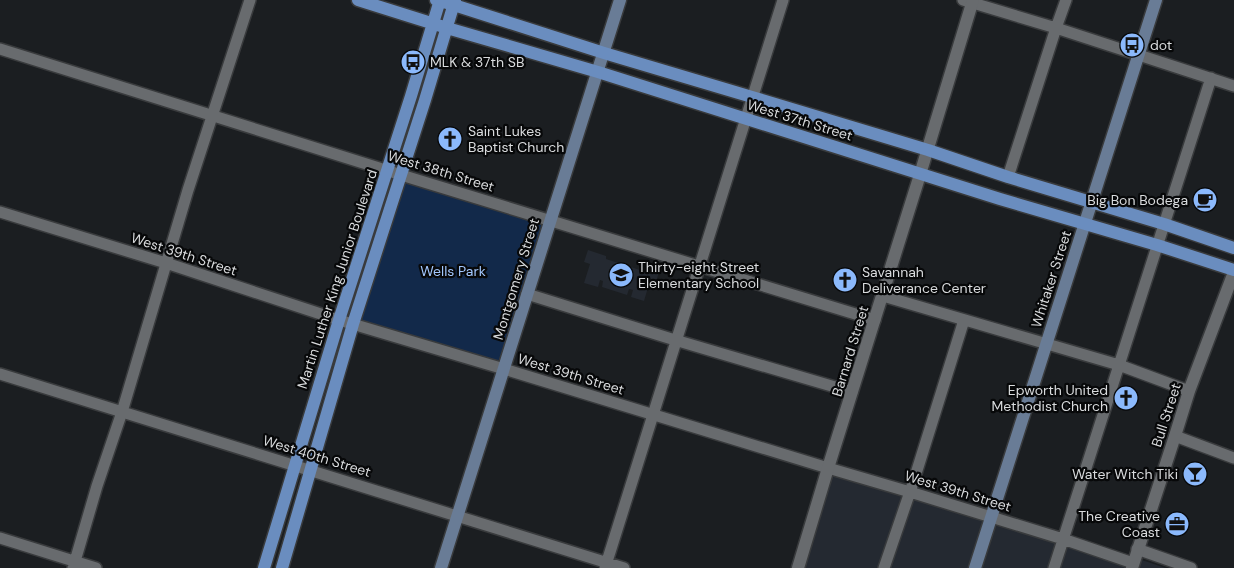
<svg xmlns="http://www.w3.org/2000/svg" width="1234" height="568" viewBox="0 0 1234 568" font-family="'DM Sans',sans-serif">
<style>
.built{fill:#242931}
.green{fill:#12294a}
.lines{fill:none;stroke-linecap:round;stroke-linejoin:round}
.minor-casing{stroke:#393b3d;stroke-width:14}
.tertiary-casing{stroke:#393b3d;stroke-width:15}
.secondary-casing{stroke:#393b3d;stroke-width:15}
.primary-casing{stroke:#393b3d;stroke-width:15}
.minor{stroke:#686b6e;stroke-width:11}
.tertiary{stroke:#686b6e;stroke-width:12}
.secondary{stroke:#697c96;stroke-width:12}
.primary{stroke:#6a8dbf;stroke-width:12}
.labels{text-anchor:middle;stroke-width:4.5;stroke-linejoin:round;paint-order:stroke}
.poi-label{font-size:14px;fill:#d9dbdd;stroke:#070809;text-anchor:start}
.street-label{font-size:14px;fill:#d9dbdd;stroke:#070809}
.park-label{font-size:14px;fill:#a2c7fe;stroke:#070809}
</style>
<rect width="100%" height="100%" fill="#1b1e21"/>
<path class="built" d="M588,250L606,256V259L640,270L642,266L659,272L655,285L649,284L644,301L631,297L633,290L629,289L627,295L602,287L603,281L600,280L598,287L584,283L590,264L584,262Z
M828,468L1148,562L1165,568H799Z"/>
<path class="green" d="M394,175L547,222L502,363L350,317Z"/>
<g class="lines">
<defs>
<path id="minor" d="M963,0L1056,28L1234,86
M0,49L411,178L875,320
M1008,177L1056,28L1066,0
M0,212L166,263L339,320L504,369L828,468L910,492L1063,539L1133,563
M527,294L675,340L852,392
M883,296L1119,365L1189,391
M0,374L624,568
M1175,436L1234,458
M0,538L96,568
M1137,549L1191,568
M73,568L97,486L122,412L188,190L250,0
M605,568L783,0
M884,568L914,480L964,320
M1054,568L1211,78"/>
<path id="tertiary" d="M798,568L828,468L918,181L973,0
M1132,568L1175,436L1189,391L1234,272"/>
<path id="secondary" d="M441,568L620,0
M975,568L1156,0"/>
<path id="primary" d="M358,0L447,28L598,72L1000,199L1157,245L1234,270
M436,0L454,5L604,53L752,97L928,150L1008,177L1164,224L1234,248
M264,568L339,320L411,96L440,0
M282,568L353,324L425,100L455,0"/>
</defs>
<use href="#minor" class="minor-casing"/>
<use href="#tertiary" class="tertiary-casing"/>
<use href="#secondary" class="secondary-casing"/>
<use href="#primary" class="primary-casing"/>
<use href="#minor" class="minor"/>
<use href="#tertiary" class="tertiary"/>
<use href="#secondary" class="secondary"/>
<use href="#primary" class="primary"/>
</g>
<defs>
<symbol id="bus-disc" viewBox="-11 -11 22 22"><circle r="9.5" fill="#8bb9fc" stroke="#070809"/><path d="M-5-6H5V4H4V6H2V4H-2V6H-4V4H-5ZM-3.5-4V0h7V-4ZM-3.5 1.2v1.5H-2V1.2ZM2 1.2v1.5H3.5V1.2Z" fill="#111"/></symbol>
<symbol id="church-disc" viewBox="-11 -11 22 22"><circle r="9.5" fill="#8bb9fc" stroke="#070809"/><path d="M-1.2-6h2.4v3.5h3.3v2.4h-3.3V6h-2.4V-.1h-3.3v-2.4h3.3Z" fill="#111"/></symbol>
<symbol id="cafe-disc" viewBox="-11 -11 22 22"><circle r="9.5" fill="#8bb9fc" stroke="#070809"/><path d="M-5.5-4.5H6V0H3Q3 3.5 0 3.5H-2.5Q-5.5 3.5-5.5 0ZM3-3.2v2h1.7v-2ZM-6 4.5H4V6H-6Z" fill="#111"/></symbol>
<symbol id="school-disc" viewBox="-11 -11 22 22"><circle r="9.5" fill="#8bb9fc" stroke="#070809"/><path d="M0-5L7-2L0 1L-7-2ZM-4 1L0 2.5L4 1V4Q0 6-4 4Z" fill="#111"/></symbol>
<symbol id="bar-disc" viewBox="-11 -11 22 22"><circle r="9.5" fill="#8bb9fc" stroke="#070809"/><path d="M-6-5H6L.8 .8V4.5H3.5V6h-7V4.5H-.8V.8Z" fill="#111"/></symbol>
<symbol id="office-disc" viewBox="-11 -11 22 22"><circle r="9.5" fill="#8bb9fc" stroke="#070809"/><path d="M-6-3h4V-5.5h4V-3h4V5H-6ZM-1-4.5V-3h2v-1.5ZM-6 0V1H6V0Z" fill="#111"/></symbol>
</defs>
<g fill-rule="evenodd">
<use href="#bus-disc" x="1118" y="31" width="28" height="28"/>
<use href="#bus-disc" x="399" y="48" width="28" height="28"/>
<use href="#church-disc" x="436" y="125" width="28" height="28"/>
<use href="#cafe-disc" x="1191" y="186" width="28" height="28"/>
<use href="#school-disc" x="607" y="261" width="28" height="28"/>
<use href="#church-disc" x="831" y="266" width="28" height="28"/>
<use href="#church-disc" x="1112" y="384" width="28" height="28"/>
<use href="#bar-disc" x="1181" y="460" width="28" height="28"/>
<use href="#office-disc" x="1163" y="510" width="28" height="28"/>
</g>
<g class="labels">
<g class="poi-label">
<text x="1150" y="50">dot</text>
<text x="430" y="67">MLK &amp; 37th SB</text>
<text x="468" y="136">Saint Lukes<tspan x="468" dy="16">Baptist Church</tspan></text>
<text x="1188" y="205" text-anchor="end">Big Bon Bodega</text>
<text x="638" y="272">Thirty-eight Street<tspan x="638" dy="16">Elementary School</tspan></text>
<text x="862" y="277">Savannah<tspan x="862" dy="16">Deliverance Center</tspan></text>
<text x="1108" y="395" text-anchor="end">Epworth United<tspan x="1108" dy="16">Methodist Church</tspan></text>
<text x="1178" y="479" text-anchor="end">Water Witch Tiki</text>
<text x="1160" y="521" text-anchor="end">The Creative<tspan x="1160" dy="16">Coast</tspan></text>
</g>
<g class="street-label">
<text transform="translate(800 120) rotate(17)" y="5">West 37th Street</text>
<text transform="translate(441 171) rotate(17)" y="5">West 38th Street</text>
<text transform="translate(184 254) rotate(18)" y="5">West 39th Street</text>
<text transform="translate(337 279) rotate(-72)" y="5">Martin Luther King Junior Boulevard</text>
<text transform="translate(516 279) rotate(-73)" y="5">Montgomery Street</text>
<text transform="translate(1051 279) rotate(-72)" y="5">Whitaker Street</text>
<text transform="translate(850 351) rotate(-73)" y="5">Barnard Street</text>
<text transform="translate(571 374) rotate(17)" y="5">West 39th Street</text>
<text transform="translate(1166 415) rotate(-72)" y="5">Bull Street</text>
<text transform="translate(317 456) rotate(17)" y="5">West 40th Street</text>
<text transform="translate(958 491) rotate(17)" y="5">West 39th Street</text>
</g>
<g class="park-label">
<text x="453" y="276">Wells Park</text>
</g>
</g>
</svg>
